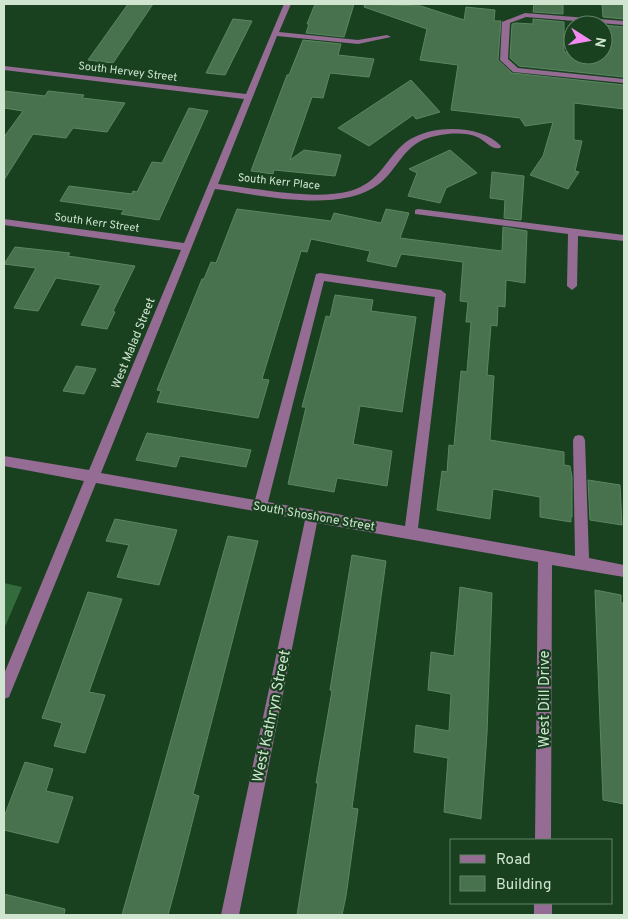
<svg xmlns="http://www.w3.org/2000/svg" width="628" height="919" viewBox="0 0 628 919" font-family="Overpass,sans-serif">
<style>
.green{fill:#346b3c}
.building{fill:#48714d;stroke:#5c8661}
.lines{fill:none;stroke-linecap:round;stroke-linejoin:round}
.minor{fill:#956c94;fill-rule:evenodd}
.labels{text-anchor:middle;stroke-width:4.5;stroke-linejoin:round;paint-order:stroke}
.far-street-label{font-size:11px;fill:#cfe5d0;stroke:#194120}
.street-label{font-size:12px;fill:#cfe5d0;stroke:#194120}
.near-street-label{font-size:15px;fill:#cfe5d0;stroke:#194120}
</style>
<rect width="100%" height="100%" fill="#194120"/>
<path class="green" d="M4,583L22,587L4,629Z"/>
<path class="building" d="M128,4H153L113,63L88,60Z
M315,4H354L344,37L306,33L309,24H307Z
M365,4L421,6L464,20L466,7L495,10L494,21H501L498,60L512,73L624,85V109L574,103V140L582,141L575,171L579,172L568,189L530,175L543,156L553,122L525,126L520,118L451,110L458,65L420,60L427,29L364,7Z
M534,4H563V14L533,12Z
M602,4H624V19L603,17Z
M233,19L252,21L225,75L206,73Z
M533,19L564,22V52H570V55H605L603,25L624,27V77L519,66L510,58L512,24L516,23L533,24Z
M303,40L341,44L338,55L374,59L369,77L330,73L323,98L312,97L290,160L304,150L341,155L335,176L274,170L273,174L251,171L287,75H289Z
M411,80L440,112L416,119L413,115L369,146L338,128Z
M4,91L45,96L48,91L84,95L82,98L125,103L107,132L73,128L66,138L33,134L4,180V137L23,111L4,108Z
M189,108L208,111L159,220L121,214L124,210L60,201L69,186L132,194L133,191L137,192L152,162L162,163Z
M450,150L477,173L446,188L440,203L408,196L417,173L409,169Z
M492,172L524,176L521,220L504,218L505,200L490,198Z
M237,209L331,221L334,213L381,223L386,209L409,213L400,238L502,251L503,227L527,231L525,283L506,280L505,307L498,306L497,326L491,325L487,375L494,376L490,440L564,452V465L570,466L572,477V517H571V522L540,517V497L493,489L490,519L437,510L442,471L447,472L449,445L454,446L461,371L467,372L471,322H466L468,302L460,301L463,262L401,254L396,267L367,261L370,251L311,239L307,252L301,251L262,379L269,380L258,418L157,402L161,391L157,390L202,279H204L211,262L216,263Z
M15,247L70,253L68,256L135,266L113,311L115,312L107,329L81,325L101,285L56,278L38,311L14,308L36,268L4,264Z
M335,295L373,300L371,311L416,317L402,412L360,406L353,444L392,451L387,486L337,478L334,492L288,484L306,407H302L310,377L326,316L330,317Z
M76,366L96,369L84,394L63,391Z
M147,433L251,450L246,467L180,456L176,467L136,460Z
M588,480L620,485L622,525L590,520Z
M115,519L177,530L159,585L117,577L129,545L106,541Z
M228,536L258,541L193,794L199,796L177,882L168,915H122Z
M352,555L386,561L352,808L358,809L346,896L342,915H297L318,783H316L332,691L330,690Z
M460,587L492,593L487,733L481,819L444,812L448,758L414,752L416,725L449,731L451,694L428,690L431,652L454,656Z
M595,590L621,595V603H624V804L603,800Z
M88,592L122,599L89,692L105,695L85,753L54,746L62,723L42,718Z
M25,762L53,769L46,791L73,797L58,843L4,830V817Z
M4,894L65,909L64,915H4Z"/>
<g class="lines">
<path class="minor" d="M284,4H291L279,32L358,40L387,35L391,37L358,44L277,36L218,184C256,188 313,201 350,191C381,182 385,159 406,142C430,124 481,124 501,146L500,148C491,150 485,140 477,137C463,131 442,134 428,138C404,145 397,170 379,184C340,214 261,195 215,189L101,473L255,500L316,274L320,273L441,290L446,294L418,528L575,556L573,440L575,436L579,435L583,436L585,440L589,558L624,565V577L552,565L551,840H535L538,562L317,523L239,915H221L305,520L96,483L9,697L4,699V674L84,481L4,466V456L89,470L181,250L4,225V219L184,243L244,99L4,70V66L246,94ZM324,281L435,297L405,526L268,502Z
M525,13L624,21V25L526,17L510,23L508,59L518,68L624,79V83L513,72L500,60L502,22Z
M418,209L624,235V241L578,236L577,286L572,290L567,286L568,234L415,214V210Z
M534,903H552V915H534Z"/>
</g>
<g class="labels">
<g class="far-street-label">
<text transform="translate(128 71) rotate(7)" y="4">South Hervey Street</text>
<text transform="translate(279 181) rotate(6)" y="4">South Kerr Place</text>
<text transform="translate(97 222) rotate(8)" y="4">South Kerr Street</text>
</g>
<g class="street-label">
<text transform="translate(133 343) rotate(-68)" y="4">West Malad Street</text>
<text transform="translate(314 516) rotate(10)" y="4">South Shoshone Street</text>
</g>
<g class="near-street-label">
<text transform="translate(544 699) rotate(-90)" y="5">West Dill Drive</text>
<text transform="translate(271 716) rotate(-78)" y="5">West Kathryn Street</text>
</g>
</g>
<rect width="628" height="919" fill="none" stroke="#cfe5d0" stroke-width="10"/>
<rect x="450" y="839" width="162" height="65" fill="#194120" stroke="#628366"/>
<rect x="460" y="855" width="25" height="8" fill="#956c94" stroke="#628366"/>
<text x="496" y="864" font-size="15" fill="#cfe5d0">Road</text>
<rect x="460" y="876" width="25" height="15" fill="#48714d" stroke="#628366"/>
<text x="496" y="889" font-size="15" fill="#cfe5d0">Building</text>
<g transform="translate(588 40) rotate(101)"><circle r="24" fill="#194120" stroke="#628366"/>
<path d="M0-4L9 19L0 12L-9 19Z" fill="#f28af2"/>
<text y="-8" font-size="14" font-weight="bold" text-anchor="middle" fill="#cfe5d0">N</text>
</g>
</svg>
